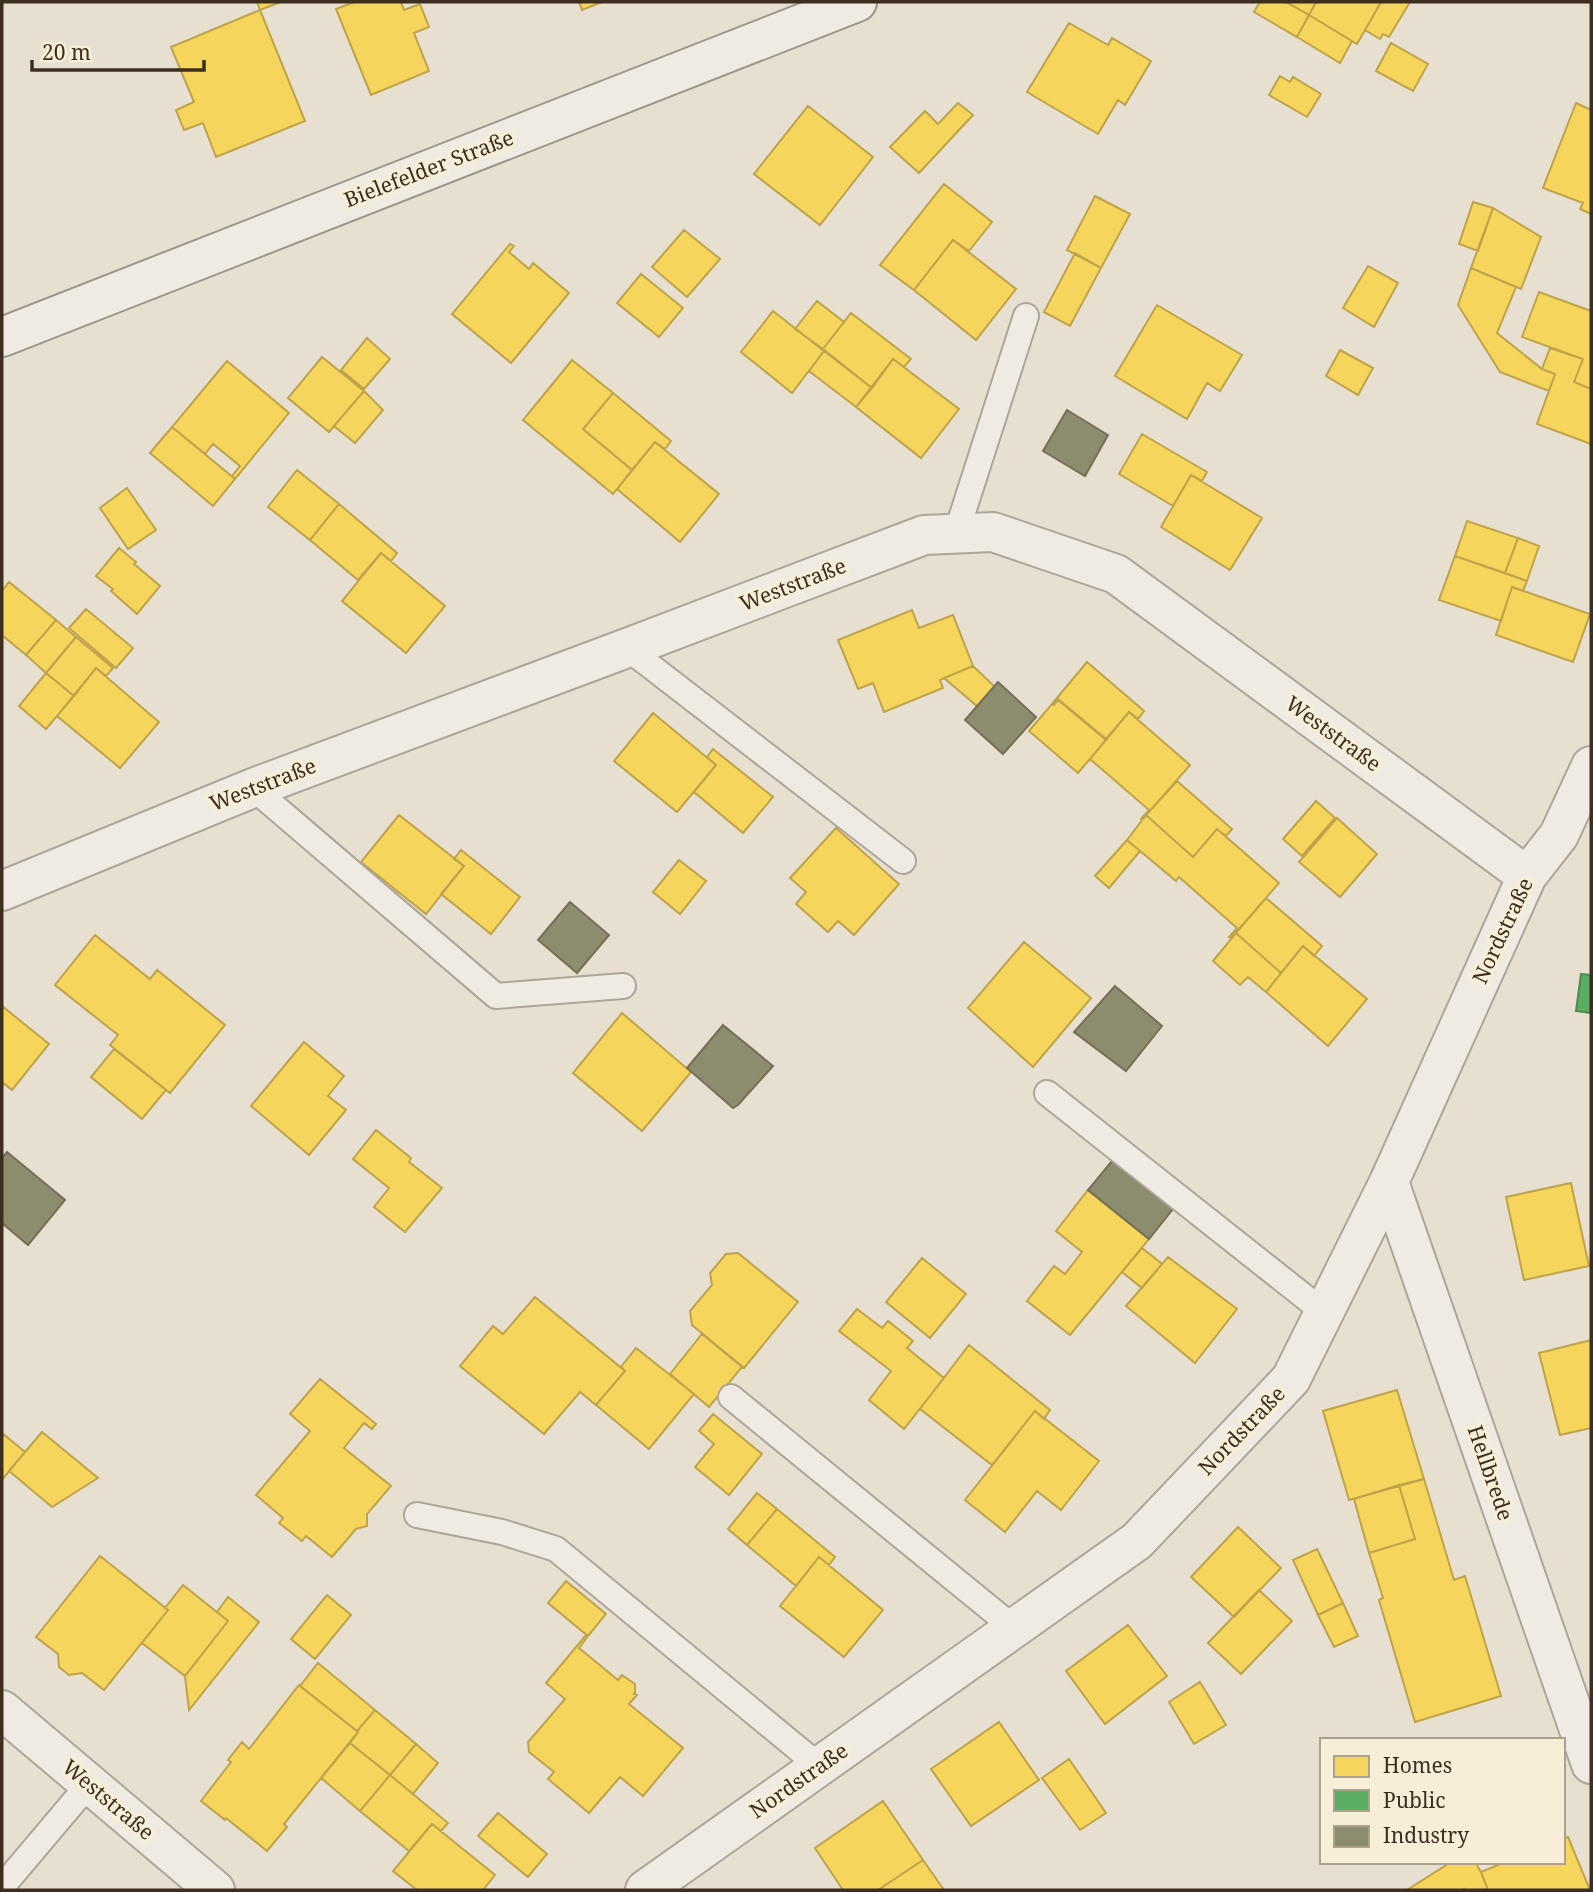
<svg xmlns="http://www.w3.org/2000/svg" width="1593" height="1892" viewBox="0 0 1593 1892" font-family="'Noto Serif',serif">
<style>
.homes{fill:#f6d55c;stroke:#bea34a;stroke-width:2}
.public{fill:#5aae61;stroke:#51884e;stroke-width:2}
.industry{fill:#8c8c6e;stroke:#747057;stroke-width:2}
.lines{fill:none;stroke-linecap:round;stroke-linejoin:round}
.lane-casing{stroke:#ada599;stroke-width:28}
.street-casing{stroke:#ada599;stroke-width:42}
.secondary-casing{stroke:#9c958a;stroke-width:42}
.lane{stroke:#efebe3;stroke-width:24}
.street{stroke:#efebe3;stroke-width:38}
.secondary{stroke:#efebe3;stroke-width:38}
.labels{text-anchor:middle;stroke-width:7;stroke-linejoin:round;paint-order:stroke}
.street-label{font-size:21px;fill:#3d2e20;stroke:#f7eed8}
</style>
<rect width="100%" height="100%" fill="#e7e0d1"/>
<path class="homes" d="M257,2H281L260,10Z
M354,2H401L404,10L420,4L429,27L414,33L429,71L371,95L336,9Z
M579,2H602L582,10Z
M1260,2H1286L1309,15L1297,37L1254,12Z
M1286,2H1316L1309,15Z
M1316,2H1381L1357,44L1309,15Z
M1381,2H1410L1389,37L1383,34L1380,39L1365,30Z
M260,10L305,121L216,157L203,123L184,130L176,110L194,102L171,47Z
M1309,15L1352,41L1340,63L1297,37Z
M1069,23L1108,45L1112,38L1151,61L1125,105L1118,100L1098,134L1027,92Z
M1391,43L1428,64L1413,91L1376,71Z
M1280,76L1290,82L1293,77L1321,94L1307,117L1269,95Z
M958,103L973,115L919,173L890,147L925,111L938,124Z
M1576,103L1591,110V214L1580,209L1583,203L1543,188Z
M808,106L873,157L820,225L754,174Z
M944,184L992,222L969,251L953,240L914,290L880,265Z
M1095,196L1130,214L1101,268L1067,250Z
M1473,202L1493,208L1478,251L1459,244Z
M1493,208L1541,237L1521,289L1471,268Z
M684,230L720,259L687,297L652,267Z
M953,240L1016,289L976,340L914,290Z
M510,244L514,246L509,252L529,269L533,263L569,293L511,363L452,314Z
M1075,253L1101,268L1070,326L1044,312Z
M1368,266L1398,283L1374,327L1343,308Z
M1471,268L1516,287L1497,333L1542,369L1555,374L1549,391L1500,372L1458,305Z
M641,274L683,308L659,337L617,303Z
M1539,292L1591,311V389L1574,382L1583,359L1522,337Z
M817,301L844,322L823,349L795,329Z
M1157,305L1242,355L1220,391L1207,383L1187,419L1115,376Z
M773,311L824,351L792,393L741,352Z
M851,313L911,359L904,367L893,359L872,388L823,349Z
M367,338L390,359L364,389L341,370Z
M1550,348L1583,359L1574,382L1591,389V444L1537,424L1555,374L1542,369Z
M1340,350L1373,368L1358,395L1326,376Z
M824,351L872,388L856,407L809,371Z
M322,357L364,391L329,432L288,398Z
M893,359L959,409L921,458L856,407Z
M572,360L613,393L583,429L632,470L613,494L523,420Z
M227,361L289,413L235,479L232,476L240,466L213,444L205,454L172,427Z
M364,391L383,410L355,443L334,426Z
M613,393L671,441L665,449L655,442L632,470L583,429Z
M172,427L235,479L213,506L150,453Z
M1142,434L1207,472L1202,481L1191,475L1173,506L1119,474Z
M655,442L719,494L680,542L617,489Z
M297,470L339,504L310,540L268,507Z
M1191,475L1262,518L1230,570L1161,527Z
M127,488L156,530L128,549L100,508Z
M339,504L397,553L391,561L381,553L358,580L310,540Z
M1467,521L1518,538L1505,573L1455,556Z
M1518,538L1539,546L1527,581L1505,573Z
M119,548L136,562L134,564L160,586L137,614L111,591L113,589L96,576Z
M381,553L445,606L406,653L342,601Z
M1455,556L1527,581L1523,591L1512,587L1501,621L1439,600Z
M9,582L56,620L26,655L2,635V591Z
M1512,587L1590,614L1573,662L1496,635Z
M86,609L133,648L116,668L69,628Z
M912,610L919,628L953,615L973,666L940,680L943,688L884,712L873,683L858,689L838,640Z
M56,620L76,637L46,673L26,655Z
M76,637L113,668L106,676L96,668L74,696L46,673Z
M1087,662L1144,711L1138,719L1129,712L1106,739L1058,699L1052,704Z
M973,666L995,687L977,706L944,678Z
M96,668L159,722L120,768L57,716Z
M46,673L74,696L46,729L19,706Z
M1058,700L1106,740L1078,773L1029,731L1052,704L1054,705Z
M1129,712L1190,765L1142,820L1141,819L1149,810L1090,759Z
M653,713L716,765L677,812L614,761Z
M713,749L773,797L743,833L694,792L716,765L707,757Z
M1177,781L1232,829L1226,836L1217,829L1193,857L1146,815Z
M1316,801L1335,818L1302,856L1283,839Z
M399,815L464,866L426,914L361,862Z
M1146,815L1193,857L1217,829L1279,883L1231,938L1229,937L1237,928L1179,877L1176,881L1127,840Z
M1337,818L1377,854L1340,897L1299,862Z
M836,828L899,884L854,935L838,921L828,932L796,904L806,892L790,878Z
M1127,840L1140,851L1109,888L1095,876Z
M461,850L520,897L491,934L441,894L464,866L454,859Z
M679,860L706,881L680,914L653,892Z
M1266,898L1322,946L1314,956L1303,946L1281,973L1236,933Z
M1236,933L1281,973L1266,992L1248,977L1240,985L1213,961Z
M95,935L150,979L157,970L225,1025L170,1093L110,1045L118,1035L55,985Z
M1024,942L1091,998L1033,1067L968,1008Z
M1303,946L1367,999L1328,1046L1266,992Z
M2,1006L49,1044L12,1090L2,1082Z
M622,1013L691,1072L642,1131L573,1073Z
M304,1042L344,1076L328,1096L346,1110L309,1155L251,1106Z
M114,1049L166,1090L142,1119L91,1077Z
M376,1130L411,1158L409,1162L442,1188L405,1232L374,1207L389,1188L353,1159Z
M1571,1183L1589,1266L1524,1280L1506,1197Z
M1088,1190L1149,1239L1070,1335L1027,1301L1054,1266L1065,1274L1082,1252L1056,1231Z
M1142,1248L1162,1264L1142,1288L1122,1272Z
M738,1253L798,1302L744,1368L692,1325L690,1311L712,1285L710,1273L726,1254Z
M1168,1257L1237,1309L1195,1363L1126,1306Z
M922,1258L966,1294L930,1338L886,1302Z
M535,1297L625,1371L596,1405L580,1392L544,1434L460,1366L493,1326L503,1334Z
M857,1309L882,1328L888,1321L913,1341L907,1348L944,1378L904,1429L869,1400L891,1371L839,1331Z
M702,1334L742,1367L709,1407L670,1374Z
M1591,1340V1428L1560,1435L1539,1353Z
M969,1345L1050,1410L1044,1419L1035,1411L992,1465L920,1409Z
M636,1348L694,1394L649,1449L596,1405L625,1371L621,1367Z
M320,1379L376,1424L372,1429L364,1423L344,1448L391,1486L367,1514V1526L356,1529L332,1557L306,1536L302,1541L279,1523L283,1518L256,1495L310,1431L290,1414Z
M1397,1390L1424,1479L1349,1500L1323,1411Z
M1035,1411L1099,1461L1061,1510L1037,1491L1005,1532L965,1500Z
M713,1414L762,1454L729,1495L695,1467L714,1444L699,1431Z
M42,1432L98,1478L52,1507L9,1471Z
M2,1433L25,1452L2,1480Z
M1424,1479L1454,1580L1465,1576L1501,1696L1415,1722L1379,1600L1383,1598L1369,1553L1415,1539L1399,1485Z
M1399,1485L1415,1539L1369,1553L1354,1499Z
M757,1493L777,1509L747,1545L728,1529Z
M777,1509L835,1557L829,1565L819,1557L796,1586L747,1545Z
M1238,1527L1281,1568L1234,1617L1191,1577Z
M1317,1549L1343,1603L1318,1615L1293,1560Z
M100,1556L168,1610L104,1690L82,1673L69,1675L59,1667L58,1654L36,1637Z
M819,1557L883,1610L844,1657L780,1606Z
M566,1581L606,1614L588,1636L548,1603Z
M183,1585L228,1621L185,1676L142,1643L168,1610L165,1608Z
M1259,1590L1292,1621L1241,1674L1208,1643Z
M327,1595L351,1615L315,1659L291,1639Z
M228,1597L259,1622L189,1710L185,1676L228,1621L217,1612Z
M1343,1603L1358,1636L1334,1647L1318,1615Z
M1128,1625L1167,1676L1105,1724L1066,1671Z
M586,1635L588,1636L579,1648L618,1680L622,1675L635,1684V1692L634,1694L637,1695L629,1704L683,1748L643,1796L620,1777L589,1813L548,1779L554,1772L529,1752L528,1742L565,1699L546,1683Z
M318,1663L375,1710L357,1731L300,1686Z
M1200,1682L1226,1725L1194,1744L1169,1702Z
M299,1685L358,1732L284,1824L287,1827L267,1851L226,1818L225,1820L201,1801L231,1762L228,1760L242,1742L249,1749Z
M375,1710L416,1744L390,1775L350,1743L358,1732L357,1731Z
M999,1722L1039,1780L971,1826L931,1769Z
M350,1743L390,1775L360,1811L321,1778Z
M416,1744L438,1763L413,1794L390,1775Z
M1069,1759L1106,1813L1080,1830L1042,1778Z
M390,1775L448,1823L441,1831L432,1824L409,1851L360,1811Z
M883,1801L923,1860L878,1890H843L815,1848Z
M498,1813L547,1854L528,1877L478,1836Z
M432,1824L495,1875L483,1890H417L393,1871Z
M1568,1837L1590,1890H1488L1481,1872L1505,1862H1563V1838Z
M923,1860L944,1890H878Z
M1451,1862H1475L1481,1872L1488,1890H1464V1889L1462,1890H1407Z"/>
<path class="public" d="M1581,974L1591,975V1013L1576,1011Z"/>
<path class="industry" d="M1067,410L1108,435L1085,476L1043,451Z
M998,682L1036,717L1003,754L965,720Z
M570,902L609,935L577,973L538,940Z
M1115,986L1162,1026L1126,1071L1074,1032Z
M723,1025L773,1066L738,1105L733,1108L687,1068Z
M7,1152L65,1200L28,1245L2,1223V1158Z
M1112,1161L1173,1209L1149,1239L1088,1190Z"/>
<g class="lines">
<defs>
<path id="lane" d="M956,534L1026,316
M627,648L903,861
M253,788L496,996L623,986
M1047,1093L1325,1313
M731,1397L1014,1628
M417,1515L502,1532L556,1549L819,1766
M2,1887L89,1784"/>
<path id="street" d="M2,891L253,788L627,648L924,535L993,532L1116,574L1527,876
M1389,1182L1591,1764
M2,1710L215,1890
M645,1890L1137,1541L1291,1379L1389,1182L1527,876L1559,835L1591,766"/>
<path id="secondary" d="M2,337L857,2"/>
</defs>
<use href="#lane" class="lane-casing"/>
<use href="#street" class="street-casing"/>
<use href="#secondary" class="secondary-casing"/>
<use href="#lane" class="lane"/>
<use href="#street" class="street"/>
<use href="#secondary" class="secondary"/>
</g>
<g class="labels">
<g class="street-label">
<text transform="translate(429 169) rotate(-21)" y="7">Bielefelder Straße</text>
<text transform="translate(793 585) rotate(-21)" y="7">Weststraße</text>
<text transform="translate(1333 734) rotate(36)" y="7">Weststraße</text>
<text transform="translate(263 785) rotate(-21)" y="7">Weststraße</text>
<text transform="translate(1503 931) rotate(-65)" y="7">Nordstraße</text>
<text transform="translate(1242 1431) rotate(-46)" y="7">Nordstraße</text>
<text transform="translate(1490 1473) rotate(71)" y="7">Hellbrede</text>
<text transform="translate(799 1781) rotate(-35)" y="7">Nordstraße</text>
<text transform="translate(108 1800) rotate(40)" y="7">Weststraße</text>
</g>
</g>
<rect width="1593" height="1892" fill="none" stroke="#3d2e20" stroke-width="7"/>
<rect x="1320" y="1738" width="245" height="126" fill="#f7eed8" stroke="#ada18e" stroke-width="2"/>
<rect x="1334" y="1756" width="35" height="21" fill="#f6d55c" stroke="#ada18e" stroke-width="2"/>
<text x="1383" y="1773" font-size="21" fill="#3d2e20">Homes</text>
<rect x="1334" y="1790" width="35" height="21" fill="#5aae61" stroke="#ada18e" stroke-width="2"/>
<text x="1383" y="1808" font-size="21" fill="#3d2e20">Public</text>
<rect x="1334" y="1826" width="35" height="21" fill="#8c8c6e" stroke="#ada18e" stroke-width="2"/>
<text x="1383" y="1843" font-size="21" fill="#3d2e20">Industry</text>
<path d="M32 60v10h172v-10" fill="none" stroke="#3d2e20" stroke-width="3.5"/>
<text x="42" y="60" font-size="21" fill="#3d2e20" stroke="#f7eed8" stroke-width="5" paint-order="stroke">20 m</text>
</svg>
